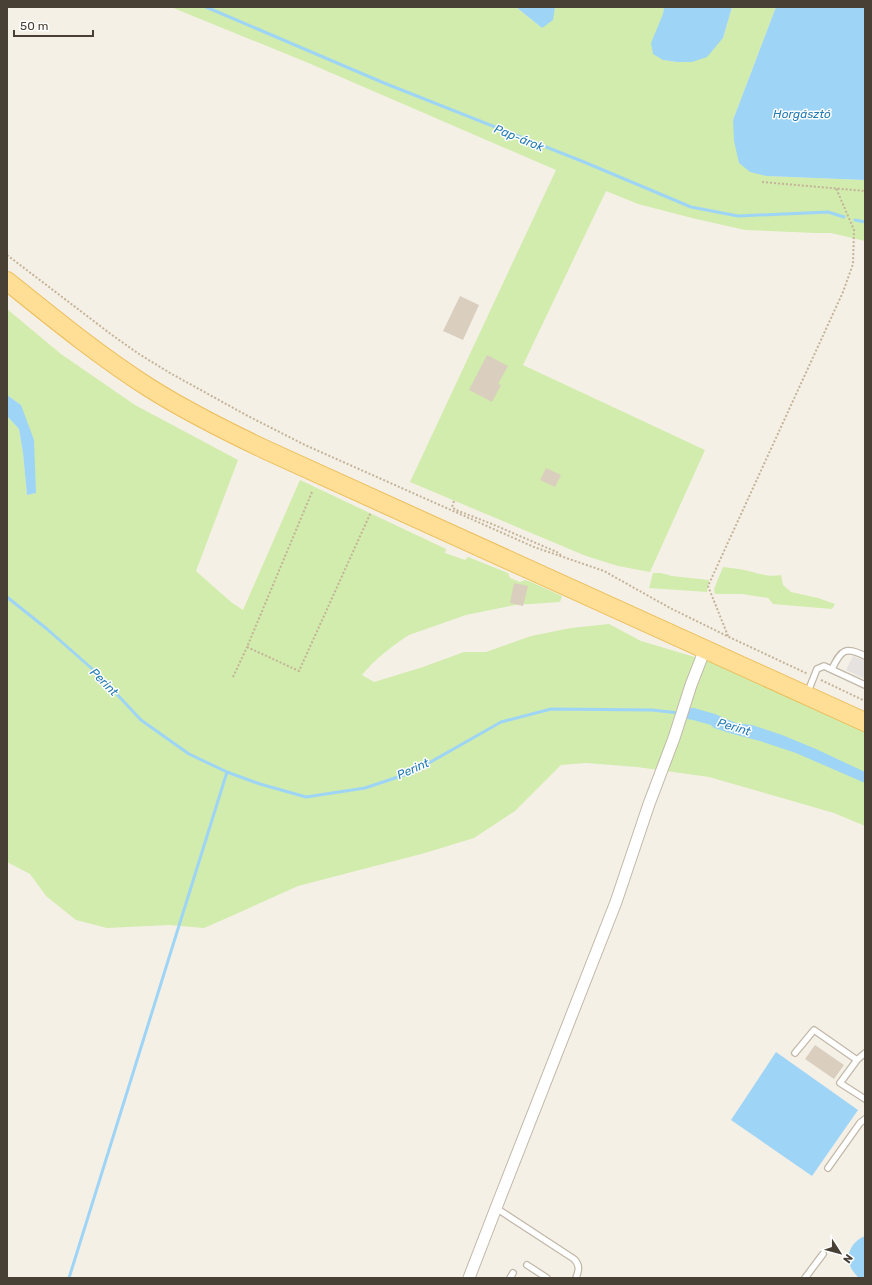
<svg xmlns="http://www.w3.org/2000/svg" width="872" height="1285" viewBox="0 0 872 1285" font-family="Rubik,sans-serif">
<style>
.green{fill:#d1ecac}
.parking{fill:#e5e2df}
.water{fill:#9ed4f6}
.lines{fill:none;stroke-linecap:round;stroke-linejoin:round}
.stream{stroke:#9ed4f6;stroke-width:3}
.building{fill:#dacebe}
.lane-casing{stroke:#c1b8a8;stroke-width:8}
.street-casing{stroke:#c1b8a8;stroke-width:13}
.primary-casing{stroke:#edbe5b;stroke-width:20}
.path{stroke:#c4b398;stroke-width:2;stroke-dasharray:2 2;stroke-linecap:butt}
.lane{stroke:#fff;stroke-width:5.5}
.street{stroke:#fff;stroke-width:11}
.primary{stroke:#ffde95;stroke-width:18}
.labels{text-anchor:middle;stroke-width:3;stroke-linejoin:round;paint-order:stroke}
.water-label{font-size:12px;font-style:italic;fill:#247bb4;stroke:#fff}
</style>
<rect width="100%" height="100%" fill="#f5f0e6"/>
<path class="green" d="M171,7H516L542,28L555,9V7H664L663,14V60L677,62H692L723,38L732,7H776L733,120L766,176L865,180V241L831,233H816L745,230L692,218L638,204L606,191L523,365L705,450L650,572L618,566L586,556L410,482L556,170L306,62Z
M7,309L61,354L135,405L238,460L196,571L231,602L243,610L300,480L446,549L445,553L465,560L468,557L508,573L510,578L520,582L525,580L531,582L562,596L560,602L515,605L466,615L409,635C393,645 373,661 362,675L374,682L423,667L464,652H486L531,636L571,628L609,624L641,641L728,667L865,729V826L834,813L709,777L637,767L586,763L561,765L515,811L474,838L425,853L298,886L236,914L204,928L169,925L107,928L76,920L46,896L30,874L7,862V416L19,429L23,453L27,495L35,493L21,405L7,395Z
M723,567C728,568 734,568 739,569C753,571 766,578 781,575L783,585L791,592L818,598L835,604L832,609L773,604L768,598L742,594H715L714,589Z
M653,573H661L672,576L709,580L707,592L649,588Z"/>
<path class="parking" d="M853,656L865,661V679L846,670Z"/>
<path class="water" d="M516,7H555L553,20L542,28Z
M664,7H732L723,38L707,57L692,62H677L663,60L653,54L651,43L663,14Z
M776,7H865V180L766,176L750,172L739,163L734,141L733,120Z
M7,395L21,405L34,440L36,493L27,495L23,453L19,429L7,416Z
M681,707L694,708L715,714L736,723L752,725L782,735L816,749L865,772V783L796,753L760,741L733,734L714,728L711,725L693,720L676,717Z
M776,1052L858,1110L812,1176L731,1120Z
M865,1236V1278H859C843,1264 846,1244 865,1236Z"/>
<g class="lines">
<path class="stream" d="M206,7L384,83L584,162L691,207L738,216L828,212L844,217
M855,220L865,222
M7,597L47,629L98,674L141,720L189,754L227,772L260,784L306,797L365,788L413,772L501,722L551,709L652,710L679,713
M69,1278L227,772"/>
</g>
<path class="building" d="M460,296L479,305L463,340L443,331Z
M487,355L508,366L498,384L501,385L492,402L469,390Z
M546,468L561,475L555,487L540,480Z
M514,583L528,586L523,606L510,603Z
M815,1045L844,1065L834,1079L805,1059Z"/>
<g class="lines">
<defs>
<path id="lane" d="M832,669C841,650 845,646 865,656
M807,694L817,669L824,666L865,685
M795,1053L814,1030L857,1060
M865,1053L857,1060L840,1083L865,1099
M828,1168L860,1123L865,1119
M496,1208L574,1259C580,1265 579,1270 576,1278
M527,1265L547,1278
M510,1278L513,1273
M805,1278L823,1254"/>
<path id="street" d="M469,1278L496,1208L616,902L649,804L674,738L691,685L705,649"/>
<path id="primary" d="M7,281C53,318 98,355 148,387C186,411 226,431 266,450L865,722"/>
</defs>
<use href="#lane" class="lane-casing"/>
<use href="#street" class="street-casing"/>
<use href="#primary" class="primary-casing"/>
<path class="path" d="M762,182L865,191
M7,255L112,335L139,354L170,373L246,415L305,445L534,547L604,571L670,608L729,637L808,674
M312,492L247,647L299,671L371,512
M454,501L452,507L456,510L492,524L559,553L561,556
M728,636L708,586L843,292L853,264L854,230L836,188
M233,677L247,647
M821,680L865,701"/>
<use href="#lane" class="lane"/>
<use href="#street" class="street"/>
<use href="#primary" class="primary"/>
</g>
<g class="labels">
<g class="water-label">
<text x="802" y="118">Horgásztó</text>
<text transform="translate(519 138) rotate(22)" y="4">Pap-árok</text>
<text transform="translate(104 682) rotate(45)" y="4">Perint</text>
<text transform="translate(734 727) rotate(17)" y="4">Perint</text>
<text transform="translate(413 769) rotate(-24)" y="4">Perint</text>
</g>
</g>
<rect width="872" height="1285" fill="none" stroke="#484035" stroke-width="16"/>
<g transform="translate(840 1253) rotate(126)" stroke="#ffffff" stroke-width="3" paint-order="stroke">
<path d="M0-3L7 15L0 10L-7 15Z" fill="#484035"/>
<text y="-6" font-size="11" font-weight="bold" text-anchor="middle" fill="#484035">N</text>
</g>
<path d="M14 30v6h79v-6" fill="none" stroke="#484035" stroke-width="2"/>
<text x="20" y="30" font-size="12" fill="#484035" stroke="#ffffff" stroke-width="3" paint-order="stroke">50 m</text>
</svg>
